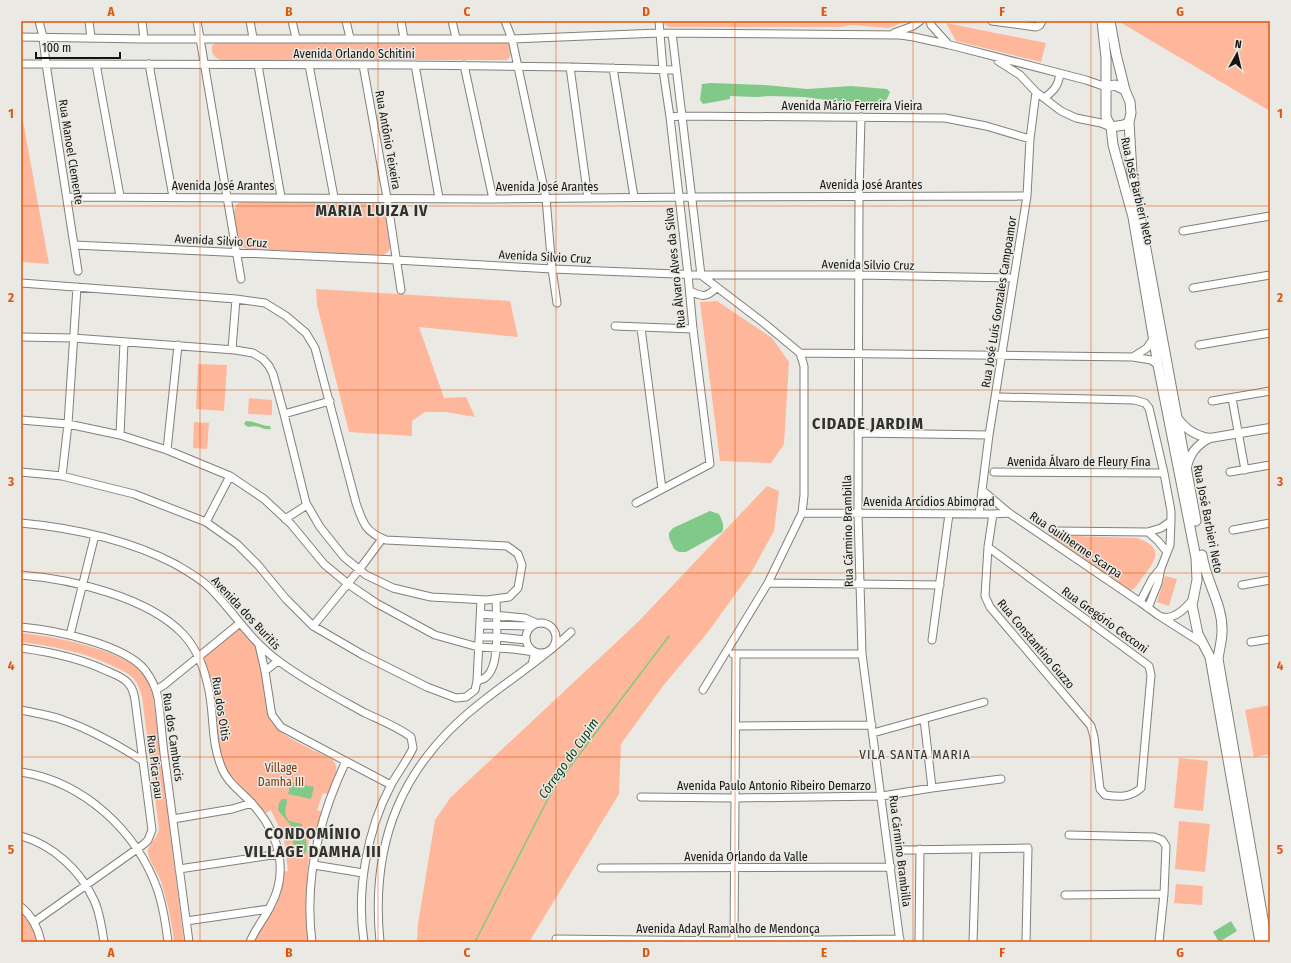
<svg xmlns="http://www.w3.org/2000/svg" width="1291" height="963" viewBox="0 0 1291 963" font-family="'Fira Sans Condensed',sans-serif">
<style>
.green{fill:#feb79a}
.water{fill:#81c988}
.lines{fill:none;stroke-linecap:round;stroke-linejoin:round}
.stream{stroke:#81c988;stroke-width:1.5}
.minor-casing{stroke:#81807b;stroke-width:9}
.tertiary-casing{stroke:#81807b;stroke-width:10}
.secondary-casing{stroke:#81807b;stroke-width:11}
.minor{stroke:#fff;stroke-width:7}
.tertiary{stroke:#fff;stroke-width:8}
.secondary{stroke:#fff;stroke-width:9}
.grid{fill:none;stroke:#dd560c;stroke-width:1;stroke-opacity:0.55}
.labels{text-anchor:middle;stroke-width:3;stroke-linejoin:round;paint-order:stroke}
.street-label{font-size:12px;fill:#151412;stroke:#eae9e3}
.park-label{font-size:12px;fill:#863811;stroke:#eae9e3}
.neighbourhood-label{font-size:13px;letter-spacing:1px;fill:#32312d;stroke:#eae9e3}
.water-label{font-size:13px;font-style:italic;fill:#0c4118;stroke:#eae9e3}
.district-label{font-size:16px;font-weight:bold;letter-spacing:1px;fill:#32312d;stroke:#eae9e3}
.neatline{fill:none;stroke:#dd560c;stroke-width:1.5}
.grid-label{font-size:13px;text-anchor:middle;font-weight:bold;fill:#dd560c}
</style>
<rect width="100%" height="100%" fill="#eae9e3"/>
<path class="green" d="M664,21H906L889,28L851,25L840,27H669L664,24Z
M1118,21H1270V111Z
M946,23L1046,43L1041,62L956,41Z
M216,42H505C513,45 513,55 507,60H221C213,57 211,53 212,46Z
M21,110L49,264L21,262Z
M242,201H377L383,205L386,210L390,248L388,252L383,255L247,249L241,247L238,242L234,212L236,205Z
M316,289L510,301L518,337L419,327L444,398L466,397L475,417L446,412H425L412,421V436L349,432L317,305Z
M717,301L772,338L789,362L784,444L771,463L720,461L700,302Z
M198,364L227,365L224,411L196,409Z
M249,398L272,400V415L248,414Z
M194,422L209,423L207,449L193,448Z
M767,486L779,491L774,531L752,571L708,632L663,686L621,744L619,794L529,942H417L418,924L435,820L451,797L638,622Z
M1046,535L1136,538C1147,541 1161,548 1153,562C1151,567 1147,571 1144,575C1140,581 1136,589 1129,591Z
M1165,576L1177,579L1169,606L1157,602Z
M236,629C242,629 245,632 249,636C264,653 263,679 266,700C267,708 267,716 272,723C281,737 316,751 332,759C342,770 333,782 328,794L323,793L317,810L322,812L316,833L311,832L307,850L310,851L307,874L308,882L309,942H253L273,910L277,897L282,872L288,871L284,838L271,810L266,813C249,794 230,782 220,758L204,658V656Z
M21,633C52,636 119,649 141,671C147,678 150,687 153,696L184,942H174C172,921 167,901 161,881C157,872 150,862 148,853C147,844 158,840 159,828L142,697C140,690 138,683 133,678C127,672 119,669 111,665C83,652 52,646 21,642Z
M1270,705V754L1254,757L1245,710Z
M1179,758L1208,761L1203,811L1174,808Z
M1179,821L1210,824L1205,872L1175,869Z
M1176,884L1203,886L1202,905L1174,903Z
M21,911C29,920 36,930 37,942H21Z"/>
<path class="water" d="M711,83L765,85L807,89L851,86L887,89L890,92L887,99L881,103L834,101L804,97L770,96L756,97L730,96V99L703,104L700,100L702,84Z
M246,421C255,421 262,426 270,426L271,429C262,431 261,424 248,427L244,424Z
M710,511L719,514C722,521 725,525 722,532L686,552H679L674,549L669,538V533L673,528Z
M291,782L314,787L311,799L288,794Z
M282,799H287C287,809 282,811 289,821L302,824V827L296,826V833L306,840L307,849L305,853L302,855L299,846L293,844C292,840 294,836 293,832C292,824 283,817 278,810L279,803Z
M1231,921L1237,931L1219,942L1213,932Z"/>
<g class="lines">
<path class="stream" d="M475,942L553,789L669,636"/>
<defs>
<path id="minor" d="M39,21L43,37L46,64L78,271
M89,21L91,38
M142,21L144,39
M197,21L241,279
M250,21L253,38
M292,21L296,38
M346,21L350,38
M401,21L404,39
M452,21L456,38
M505,21L512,39L546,198L552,269L557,303
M930,21L931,25L949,45
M992,21L1036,27L1040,25L1042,21
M672,33L701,275L765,324L800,353L804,366V495L802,513L768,583L703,690
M894,33L913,26L920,21
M21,37L144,39H512L659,33L900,35L914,37L950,45L1086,80L1106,87
M998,61L1020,75L1036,92L1061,111L1076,118L1101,123L1111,127
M21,64L415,65L570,67L675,70
M96,64L120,196
M149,64L173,197
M258,65L281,197
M309,65L334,197
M363,65L387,198L401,290
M415,65L439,198
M464,65L493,199
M570,67L588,198
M613,68L634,197
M1044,98C1054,91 1058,86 1060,74
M670,117L681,116L945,118L986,126L1030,139
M861,117L859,196L858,513L862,654L900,942
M67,197L493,199L691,197L1027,196
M1183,231L1270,216
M74,245L396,260L552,269L701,275H860L1014,278
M21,283L236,299L265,303L286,316L306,333L315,348L356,503C363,523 365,532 386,540L507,546L518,554L522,565L518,588L509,597L487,600L431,597L393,588L366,575L344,557L320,527L306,503L284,414L273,374L269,366L263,359L253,353L235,350L73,338L21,337
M1193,288L1270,275
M690,291C702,297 707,298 717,287
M615,326L693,329
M641,328L662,489
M1199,345L1270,333
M232,349L236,299
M800,353L1133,357L1151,360L1158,365
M1133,357L1147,348L1153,339
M1001,397L1134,400L1145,403L1149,408L1164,473L1171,511V521L1170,545L1161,568L1158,583L1148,608
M1232,398L1245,470
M1212,401L1270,391
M284,414L330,401
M21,420L68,424L120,435L167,450L230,476L264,499L291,524L324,564L348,584L376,603L435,635L478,647L513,649L535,652L532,664
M858,433L989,435
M120,435L124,342
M167,450L178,345
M21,472L62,476L134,494L206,522L237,544L258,565L286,599L313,626L363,655L427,687L456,698L466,697L475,690L477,681L481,600
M994,472L1164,473
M1230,472L1270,465
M62,476L68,424L77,287
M983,491L1009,513L1140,602L1158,615L1202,643
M636,503L710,464L693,329L688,275L670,117L663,70L659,21
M802,513L993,514L1009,513
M979,514L989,435L1027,196L1030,139L1036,92
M285,519L307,505
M206,522L230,476
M21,523C74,528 127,539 175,564C187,571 200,578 210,588C234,612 251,642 280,662C307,682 336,697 365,713C380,720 398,727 411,737L413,748C407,761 398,772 391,785C367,830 356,891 364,942
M1233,530L1270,523
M1055,531L1148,532L1161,528L1171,521
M1148,532L1158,541L1167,552
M988,547L1149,666L1151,675L1141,788C1130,798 1119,797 1105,795L1100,789L1094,737L1091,726L990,607L985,596L988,547L993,514
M21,575C71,579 148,597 183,634C196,648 203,665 207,682C215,710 210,739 221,766C227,784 244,793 255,807C279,835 289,871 271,905C265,918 255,929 250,942
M768,583L940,585
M1242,585L1270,580
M1140,602L1152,579L1161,568
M481,614L525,618L536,623
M1162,617C1175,620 1186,608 1193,599
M526 638a15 15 0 1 1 30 0a15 15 0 1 1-30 0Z
M480,625L531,626
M313,626L359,570L382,539
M21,627C54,630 124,644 145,670C151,678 156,688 158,698C161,719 162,740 165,761C173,821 181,882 189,942
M70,635L95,535
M479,637H497L496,599
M932,640L949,514
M1251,642L1270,639
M259,645L265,671L271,710L272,715L281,727L391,785
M21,648C51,652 80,658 107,671C114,674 123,677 128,683C133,688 134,694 135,700L152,830L148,840L144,844L34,922
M733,654H862
M265,671L278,661
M477,681C480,680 484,679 486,677C496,669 496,649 497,637L526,640
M156,690L164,685L240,623
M21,710C35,713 50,715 63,720C92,730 118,745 143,761
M924,719L932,788
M736,726L872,725
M873,733L984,702
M21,772C84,782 137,831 158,891C163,907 166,925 168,942
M641,797L735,798L882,796L932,788L1001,779
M173,819L232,809L252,803
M1069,835L1154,837L1162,840L1166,846L1164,894L1159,942
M21,836C53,845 80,870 94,900C100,913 102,928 104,942
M902,850L1028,848L1026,942
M314,865L363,873
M601,868L891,867
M179,869L279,854
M1065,895L1164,894
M21,907C32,916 38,928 41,942
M186,921L269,909
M556,939L734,941L900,939
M312,942C304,880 319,818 346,761
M380,942C370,841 402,763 483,701C512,678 544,658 571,632
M734,942L736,654
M919,942L920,849
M973,942L976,849"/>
<path id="tertiary" d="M1177,417C1185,429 1195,436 1210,438L1270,428
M1187,468C1189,454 1198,444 1210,438"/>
<path id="secondary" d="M1102,21L1106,58V117L1111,127L1113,145L1133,217L1158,365L1196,558L1197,580L1192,605L1198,634L1210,657L1260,942
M1110,21L1116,54L1125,90L1130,102L1131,113L1129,122L1132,173L1196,521
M1106,87L1115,85L1125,90
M1111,127L1124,125L1129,122
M1202,555C1206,582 1223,605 1222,631C1222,641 1219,650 1218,659L1267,942"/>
</defs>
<use href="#minor" class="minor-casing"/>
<use href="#tertiary" class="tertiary-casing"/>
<use href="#secondary" class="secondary-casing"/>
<use href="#minor" class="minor"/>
<use href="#tertiary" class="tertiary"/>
<use href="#secondary" class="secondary"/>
</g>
<path class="grid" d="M200,21V942M378,21V942M556,21V942M735,21V942M913,21V942M1091,21V942M21,206H1270M21,390H1270M21,573H1270M21,757H1270"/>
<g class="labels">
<g class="street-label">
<text x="354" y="58">Avenida Orlando Schitini</text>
<text x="852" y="110">Avenida Mário Ferreira Vieira</text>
<text transform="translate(388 140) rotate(80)" y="4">Rua Antônio Teixeira</text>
<text transform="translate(71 152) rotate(81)" y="4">Rua Manoel Clemente</text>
<text x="871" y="189">Avenida José Arantes</text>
<text x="223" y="190">Avenida José Arantes</text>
<text x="547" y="191">Avenida José Arantes</text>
<text transform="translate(1137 191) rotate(77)" y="4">Rua José Barbieri Neto</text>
<text transform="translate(221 241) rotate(3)" y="4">Avenida Silvio Cruz</text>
<text transform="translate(545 257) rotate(3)" y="4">Avenida Silvio Cruz</text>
<text transform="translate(868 265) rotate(1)" y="4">Avenida Silvio Cruz</text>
<text transform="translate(675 268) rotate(-96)" y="4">Rua Álvaro Alves da Silva</text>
<text transform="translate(999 302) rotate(-81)" y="4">Rua José Luís Gonzales Campoamor</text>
<text x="1079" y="466">Avenida Álvaro de Fleury Fina</text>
<text x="929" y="506">Avenida Arcídios Abimorad</text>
<text transform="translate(1208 519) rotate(79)" y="4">Rua José Barbieri Neto</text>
<text transform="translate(848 531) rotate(-91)" y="4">Rua Cármino Brambilla</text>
<text transform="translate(1076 545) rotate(34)" y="4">Rua Guilherme Scarpa</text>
<text transform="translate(246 613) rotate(47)" y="4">Avenida dos Buritis</text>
<text transform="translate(1105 620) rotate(36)" y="4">Rua Gregório Cecconi</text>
<text transform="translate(1036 644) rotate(50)" y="4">Rua Constantino Guzzo</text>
<text transform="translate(221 709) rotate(81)" y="4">Rua dos Oitis</text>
<text transform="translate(173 737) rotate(82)" y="4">Rua dos Cambucis</text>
<text transform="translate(155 767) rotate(83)" y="4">Rua Pica-pau</text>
<text x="774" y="790">Avenida Paulo Antonio Ribeiro Demarzo</text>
<text transform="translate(900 851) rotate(83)" y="4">Rua Cármino Brambilla</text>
<text x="746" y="861">Avenida Orlando da Valle</text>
<text x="728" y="933">Avenida Adayl Ramalho de Mendonça</text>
</g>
<g class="park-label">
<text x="281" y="772">Village<tspan x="281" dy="14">Damha III</tspan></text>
</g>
<g class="neighbourhood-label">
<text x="915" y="759">VILA SANTA MARIA</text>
</g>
<g class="water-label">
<text transform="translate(568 758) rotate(-55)" y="5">Córrego do Cupim</text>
</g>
<g class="district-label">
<text x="372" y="216">MARIA LUIZA IV</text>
<text x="868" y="429">CIDADE JARDIM</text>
<text x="313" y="839">CONDOMÍNIO<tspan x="313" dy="18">VILLAGE DAMHA III</tspan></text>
</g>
</g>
<rect width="1291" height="963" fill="none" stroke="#eae9e3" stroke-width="44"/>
<g transform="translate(1237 54) rotate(8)" stroke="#eae9e3" stroke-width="3" paint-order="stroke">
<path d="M0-3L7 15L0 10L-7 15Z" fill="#151412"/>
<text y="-6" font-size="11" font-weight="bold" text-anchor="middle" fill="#151412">N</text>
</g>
<path d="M36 52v6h84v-6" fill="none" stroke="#151412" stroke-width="2"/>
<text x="42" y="52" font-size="12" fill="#151412" stroke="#eae9e3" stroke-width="3" paint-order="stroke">100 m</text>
<rect x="22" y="22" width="1247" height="919" class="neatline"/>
<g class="grid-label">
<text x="111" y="16">A</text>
<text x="289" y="16">B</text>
<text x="467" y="16">C</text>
<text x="646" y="16">D</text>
<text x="824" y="16">E</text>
<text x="1002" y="16">F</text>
<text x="1180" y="16">G</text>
<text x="11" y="118">1</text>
<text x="1280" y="118">1</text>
<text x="11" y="302">2</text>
<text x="1280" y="302">2</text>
<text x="11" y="486">3</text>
<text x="1280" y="486">3</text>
<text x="11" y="670">4</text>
<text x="1280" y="670">4</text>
<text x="11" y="854">5</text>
<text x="1280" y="854">5</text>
<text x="111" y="957">A</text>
<text x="289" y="957">B</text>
<text x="467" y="957">C</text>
<text x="646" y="957">D</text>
<text x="824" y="957">E</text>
<text x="1002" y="957">F</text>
<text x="1180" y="957">G</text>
</g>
</svg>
